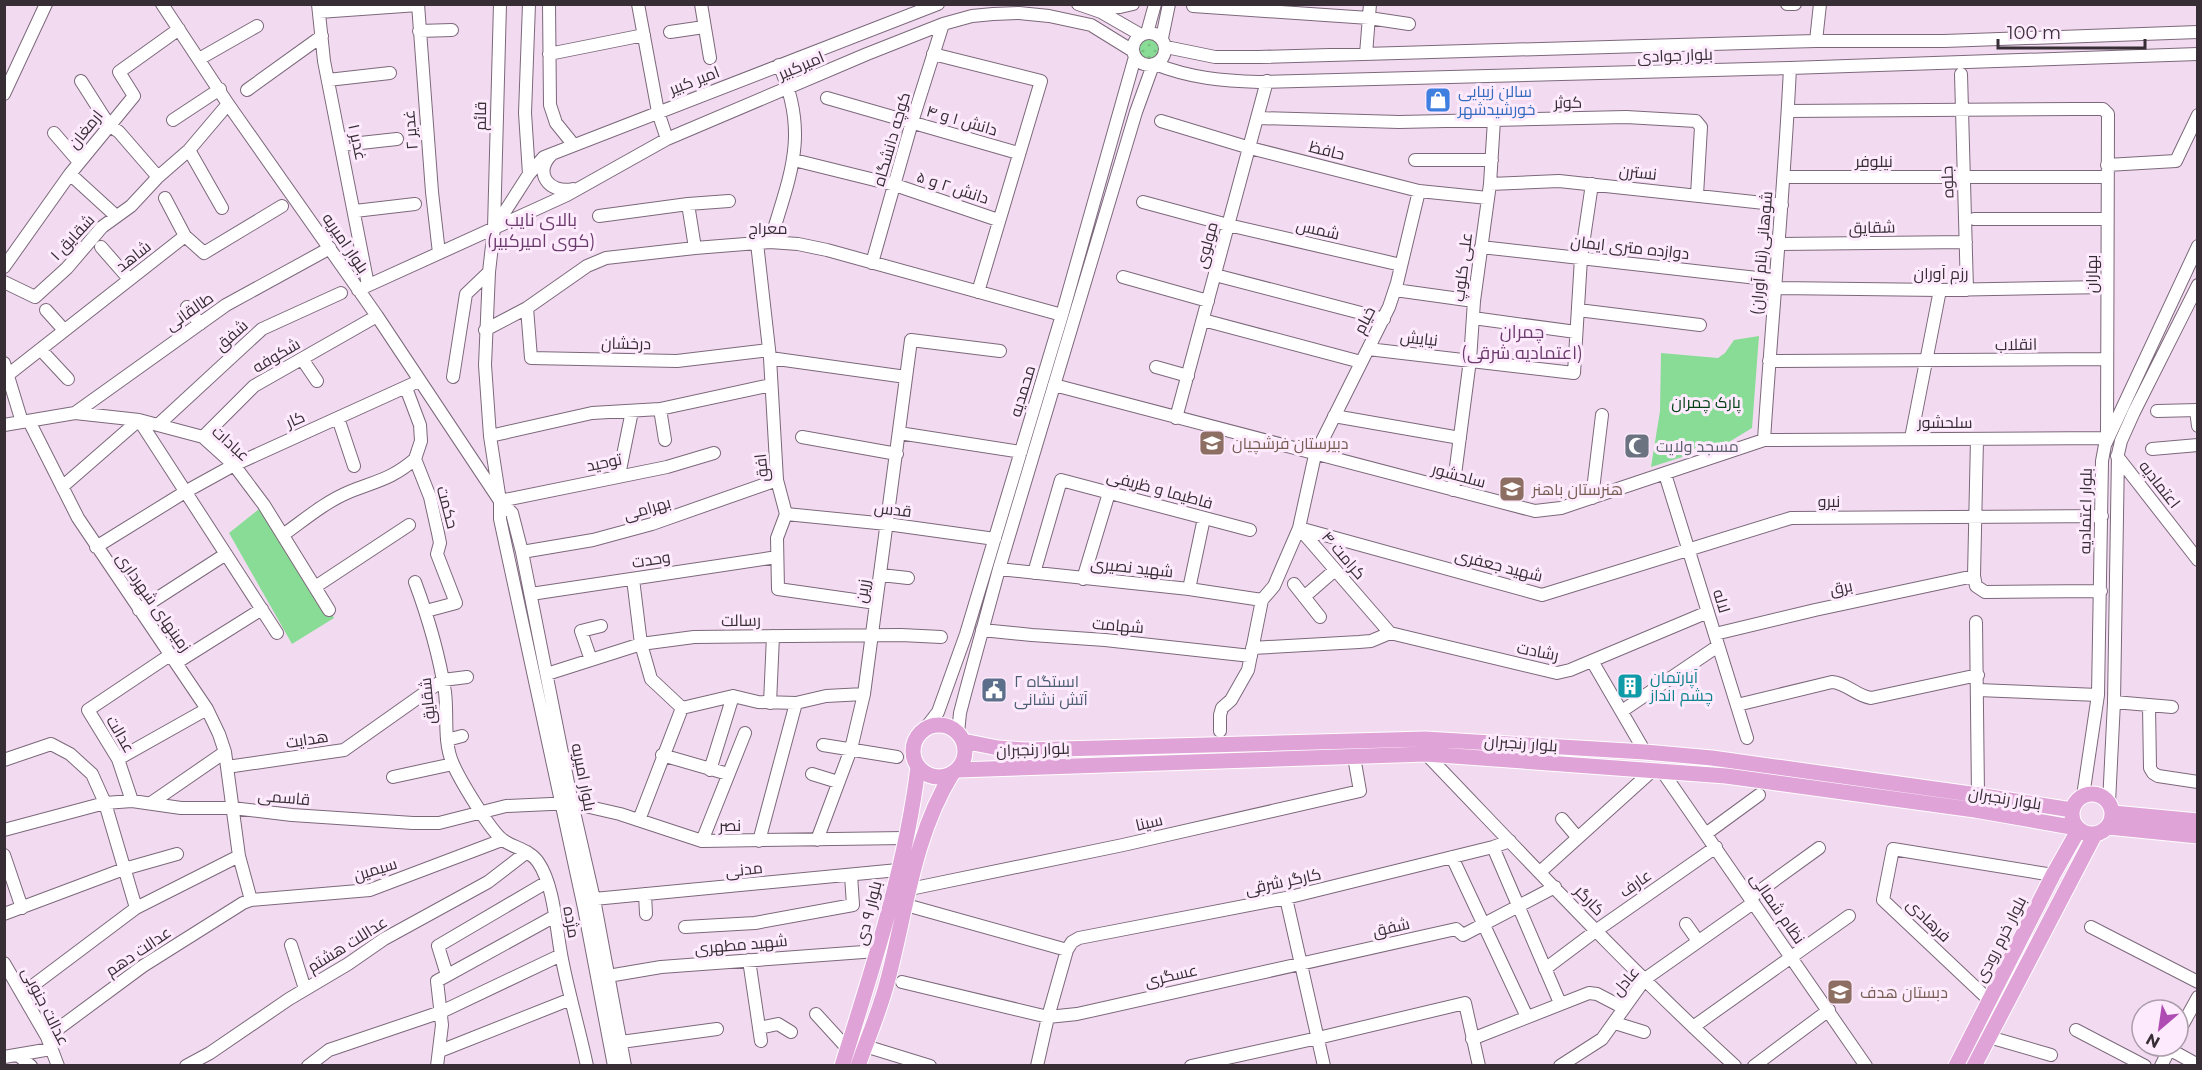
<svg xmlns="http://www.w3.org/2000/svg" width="2202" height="1070" viewBox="0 0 2202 1070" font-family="Montserrat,Cairo,sans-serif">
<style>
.grass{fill:url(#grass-dots)}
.park{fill:#88dc95}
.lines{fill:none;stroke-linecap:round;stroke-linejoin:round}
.minor-casing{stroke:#7c687b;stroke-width:14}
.major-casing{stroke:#fff;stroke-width:17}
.minor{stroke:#fff;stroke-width:12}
.major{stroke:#e0a3d8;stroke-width:15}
.labels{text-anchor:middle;stroke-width:6;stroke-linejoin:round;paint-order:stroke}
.street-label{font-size:16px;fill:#362d35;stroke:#fdeafc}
.shop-label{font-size:16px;fill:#366cbe;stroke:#fdeafc;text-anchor:start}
.park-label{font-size:16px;fill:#004014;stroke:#fdeafc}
.education-label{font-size:16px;fill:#785e54;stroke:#fdeafc;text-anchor:start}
.worship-label{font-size:16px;fill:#5b616d;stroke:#fdeafc;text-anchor:start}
.culture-label{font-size:16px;fill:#0d838f;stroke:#fdeafc;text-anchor:start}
.service-label{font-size:16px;fill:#4e5e75;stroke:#fdeafc;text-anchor:start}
.neighbourhood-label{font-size:18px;fill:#6c3b6e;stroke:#fdeafc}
</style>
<defs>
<pattern id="grass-dots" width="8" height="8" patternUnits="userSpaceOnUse" patternTransform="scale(1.5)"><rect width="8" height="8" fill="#88dc95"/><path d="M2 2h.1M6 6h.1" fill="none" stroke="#76bd81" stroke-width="1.8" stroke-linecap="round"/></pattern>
</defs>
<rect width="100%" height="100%" fill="#f2dbf1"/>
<path class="grass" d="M1136 49a13 13 0 1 1 26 0a13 13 0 1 1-26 0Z"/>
<path class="park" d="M1759,336L1752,428L1729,442L1651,467L1660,411L1661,353L1718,358L1725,353L1734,340Z
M264,505L334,618L292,644L229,533Z"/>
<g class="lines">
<defs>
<path id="minor" d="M162,4L228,104L377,316L500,501L512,513L522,552L572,803L594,899L625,1066
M318,4L324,61L368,285
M418,4L432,192L439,253
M500,4L494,228L489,272L485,365L490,436L500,501V519L584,908L614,1066
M549,4L550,105L556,123L573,144
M638,4L658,112L667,139
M701,4L710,58
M1078,4L1101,12L1141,35
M1787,4H1795
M1193,6L1369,18L1409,24
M1096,8L1120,7L1133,4
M319,12L418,5
M419,31L452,30
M670,32L704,27
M1133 49a16 16 0 1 1 32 0a16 16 0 1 1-32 0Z
M1147,33L1155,4
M1162,38L1169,4
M1816,41L1820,4
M1166,47L1215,57H1259L1816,41H1944L2198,32
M549,54L644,35
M933,54L1041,81L978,292
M1366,54L1370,4
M199,59L257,26
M1155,64C1190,78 1223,81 1259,82L1790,68L2198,54
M1961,74L1967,290
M328,80L390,73
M81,81L109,125L119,132L158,177
M247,90L322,36
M4,94L46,4
M827,98L1018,153
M1258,118L1399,122L1626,117L1696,121L1701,127L1697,195
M173,120L220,89
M1161,121L1250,148L1419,191L1488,198
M54,133L79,162
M342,145L397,139
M189,150L222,208
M552,154C533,173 549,194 573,189
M794,160L895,185L998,220
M1415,160H1492
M2107,165L2176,161L2198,115
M70,174L116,216
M529,174L525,113L529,4
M1784,177H2107
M1490,184L1559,181L1782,205
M165,198L185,236
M1143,202L1228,225L1401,265
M688,204L729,201
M355,211L415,204
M599,216L688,204L695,248
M1974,219H2107
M495,227L529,174L544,157L938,4
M770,242C790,175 810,134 779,65
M757,243L770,358L777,480L786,514L777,538L778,589L876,603
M1780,244L1966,242
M101,247L129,279
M1481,247L1775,280
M872,263L912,122L943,24
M4,267L70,174L134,96L119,72L179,29
M1215,275L1384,319
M1123,277L1208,301
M4,282L35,297L67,268L102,227L131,206L158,177L189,150L228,104
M1774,288L1940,290L2107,287
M358,290L567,195L667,139L867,54L943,24L972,16L993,14L1019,13L1049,16L1091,25L1133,51
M1395,290L1474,301
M187,307L200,324
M527,308L531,358L677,361L769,350
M46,310L64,330
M1578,310L1700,325
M1473,318L1576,332
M1203,320L1361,362
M485,330L527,308L587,266L606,258L695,248L770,242L798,244L827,250L1062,315
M1368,349L1574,373L1581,258L1592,184
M41,350L68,379
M770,358L906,377
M302,359L317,381
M1769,361L2107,359
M4,363L22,422
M1156,367L1188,376
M9,374L185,236L204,253L282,206
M453,377L466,294L489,272
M1054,385L1535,511L1561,508L1764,440L2107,438L2108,114L2103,109H2074L1788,111
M406,388L420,425L421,441L415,459L430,497L438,533L440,543L437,554L456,603L426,611
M660,409L665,440
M2196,410L2198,426
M2157,411L2198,410
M75,413L226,305L330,248
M1334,416L1460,438
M338,418L354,466
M1176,418L1267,81
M29,421L78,518L207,709L219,734L225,752L239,856L251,900
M159,424L262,329L341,293
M4,425L75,413L139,420L203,437L234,465L264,505L329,610
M899,433L1021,452
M490,436L592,413L660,409L771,385
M203,437L254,386L377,316
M802,437L897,454
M1911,438L1940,290
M1977,439L1974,576L1976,586L1985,592L2101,591
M1764,440C1772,316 1784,192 1790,68
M2152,449L2198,445
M2117,456L2198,560
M1665,474L1747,738
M619,475L632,411
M62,487L139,420L277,633
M1453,490L1470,360L1474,301L1490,184L1494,120
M1592,498L1602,415
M500,501L667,467L714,453
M786,514L887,524L995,539
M283,535C304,520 325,502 349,492C376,481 392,479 415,459
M96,547L185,492L234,465L419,381
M522,552L593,540L652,524L777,480
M999,569L1189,589L1262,600
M1034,573L1061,480L1250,530
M881,575L908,578
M633,579L641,644L651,679L682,708
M1083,579L1109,493
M415,582C428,617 439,655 445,692C448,716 443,742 453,764C460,780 491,832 503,840C514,848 530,850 538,862C554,885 556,927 561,954C568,992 579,1028 587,1066
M1294,584L1320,617
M315,587L409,525
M1189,589L1204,518
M531,594L777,557
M1304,597L1335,570
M139,610L226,554
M1976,622L1978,795
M982,630L1032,635L1105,640L1251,656
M1390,633L1299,528L1315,455L1389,307L1397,283L1419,191
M1390,633L1557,673L1570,670L1708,612
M1715,634L1815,610L1974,576
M1252,648L1359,642L1371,641L1390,633
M591,660L581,631L601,626
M1592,661L1645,752
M176,663L262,609
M547,674L641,644L694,637L901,635L941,637
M1978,690L2098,695
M2114,702L2172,707
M770,703L773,636
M1737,705L1832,682C1847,683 1856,696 1871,698L1978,675
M2149,706L2150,768L2153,773L2158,776L2198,782
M682,708L733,696L758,702L796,703L826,696L864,694
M1622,711L1718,646
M925,729L938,712L966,634L1062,315L1135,57
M1220,731V715L1222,708L1231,700L1248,670L1262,600L1274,586L1299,528L1542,595L1791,518L2102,516
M958,733L960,713L966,690L999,569L1136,112L1153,65
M447,740L462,736
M823,745L897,757
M1426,749V754C1527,859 1627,967 1735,1066
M662,755L728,774
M118,759L207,709
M4,760L51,744L70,754L92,774L105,803L136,908
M227,767L344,750L443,680L467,677
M710,770L733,696
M1662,771L1866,1066
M812,774L838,782
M393,777L453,764
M2083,796L2098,695L2102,461L2105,445L2198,246
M132,801L118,759L88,710L170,655
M151,803L225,752
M2109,803L2114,702L2118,454L2121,441L2134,412L2198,285
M1562,819L1578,838
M639,820L682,708
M4,830L105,803L132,801L181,808H232L292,815L413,823H439L506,806L572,803L620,814L702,841L905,838
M1707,833L1759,795
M817,840L851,749L864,694L911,340L1000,351
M702,841L745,733
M759,841L796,703
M1493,847L1560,1003
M4,855L22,908
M1452,857L1527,1017
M1540,872L1653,770
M910,889L1123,845L1360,791L1354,757
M645,894L646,914
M1286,898L1324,1066
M1750,898L1819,848
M594,899L898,870
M906,905L1067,950
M4,914L124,869L177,854
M1686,924L1698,941
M685,927L755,923L853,905L851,875
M2091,927L2198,982
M291,945L305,989
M749,960L761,1041
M4,963L47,1037L58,1066
M1545,969L1597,930L1716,847
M447,975L438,946L547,882
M608,976L661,967L877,951
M902,982L1048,1017L1077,1014L1456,929L1463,935L1555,887
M23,993L136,908L239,856
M1989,1000L1883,900L1893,849L2053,875
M816,1014L847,1048
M1615,1023L1644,1032
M1693,1027L1849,916
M759,1028L778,1024L791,1032
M2076,1030L2145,1066
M2178,1033L2198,997
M47,1037L143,966L243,903L251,900L370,890L502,840
M1989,1037L2051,1055
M1472,1039L1589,993L1597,994L1624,1008
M621,1042L717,1029
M865,1046L930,1066
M2169,1049L2198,1065
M440,1051L571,999
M19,1056L31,1066
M4,1057L51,1049
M186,1066L210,1053L289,999L348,964L384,939L488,882L527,852
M308,1066L329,1050L441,1012L561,955
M437,1066L442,1025L437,981L555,916
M1037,1066L1048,1017L1067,950L1072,942L1079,938L1286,898L1493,847L1510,841
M1191,1066L1318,1038L1465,1003L1479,1066
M1560,1066L1602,1039L1645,979L1753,903
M1754,1066L1829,1010
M2161,1066L2171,1046"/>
<path id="major" d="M913 751a26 26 0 1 1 52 0a26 26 0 1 1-52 0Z
M963,741L998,748L1024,750L1425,739L1645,752L1712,758L1978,795L2072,810
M958,770L1426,754L1726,776L1975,810L2077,828
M2072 814a20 20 0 1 1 40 0a20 20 0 1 1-40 0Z
M2113,813L2198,821
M2108,827L2198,836
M842,1066C872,970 906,867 918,767
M858,1066C868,1037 881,1008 888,979C906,911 914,835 952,774
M1956,1066L2053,875L2079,829
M1974,1066L2095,834"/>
</defs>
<use href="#minor" class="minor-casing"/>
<use href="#major" class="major-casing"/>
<use href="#minor" class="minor"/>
<use href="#major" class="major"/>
</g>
<defs>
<symbol id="shop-square" viewBox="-11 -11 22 22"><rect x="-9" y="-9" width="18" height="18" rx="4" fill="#3f7fe0" stroke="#fdeafc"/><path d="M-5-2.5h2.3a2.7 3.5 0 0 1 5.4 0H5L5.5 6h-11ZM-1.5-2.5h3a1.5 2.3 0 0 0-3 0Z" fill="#fff"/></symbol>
<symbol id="school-square" viewBox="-11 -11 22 22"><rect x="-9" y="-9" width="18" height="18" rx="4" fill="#8d6e63" stroke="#fdeafc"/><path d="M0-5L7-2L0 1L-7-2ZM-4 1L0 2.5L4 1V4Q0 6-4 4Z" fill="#fff"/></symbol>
<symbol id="mosque-square" viewBox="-11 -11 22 22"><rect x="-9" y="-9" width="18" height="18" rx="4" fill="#6b7280" stroke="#fdeafc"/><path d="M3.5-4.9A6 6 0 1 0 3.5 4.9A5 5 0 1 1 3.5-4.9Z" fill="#fff"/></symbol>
<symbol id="building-square" viewBox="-11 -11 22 22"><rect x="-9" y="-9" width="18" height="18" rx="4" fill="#0f9aa8" stroke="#fdeafc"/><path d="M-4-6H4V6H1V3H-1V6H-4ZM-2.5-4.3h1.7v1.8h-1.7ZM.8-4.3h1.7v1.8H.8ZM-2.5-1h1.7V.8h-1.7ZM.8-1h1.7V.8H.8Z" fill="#fff"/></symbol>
<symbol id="civic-square" viewBox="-11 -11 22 22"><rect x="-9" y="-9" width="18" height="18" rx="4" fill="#5c6f8a" stroke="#fdeafc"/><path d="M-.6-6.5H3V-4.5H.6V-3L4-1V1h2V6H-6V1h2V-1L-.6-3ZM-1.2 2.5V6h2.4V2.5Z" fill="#fff"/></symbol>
</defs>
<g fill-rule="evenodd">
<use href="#shop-square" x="1423" y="85" width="30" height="30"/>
<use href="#school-square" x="1197" y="428" width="30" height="30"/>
<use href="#mosque-square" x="1622" y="431" width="30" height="30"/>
<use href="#school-square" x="1497" y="474" width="30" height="30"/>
<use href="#building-square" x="1615" y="671" width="30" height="30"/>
<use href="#civic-square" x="979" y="675" width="30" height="30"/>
<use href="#school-square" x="1825" y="977" width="30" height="30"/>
</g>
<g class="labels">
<g class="street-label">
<text transform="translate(1675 55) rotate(-2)" y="6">بلوار جوادی</text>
<text transform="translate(801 65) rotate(-23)" y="6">امیرکبیر</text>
<text transform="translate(694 80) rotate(-21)" y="6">امیر کبیر</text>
<text transform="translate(1568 102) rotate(-1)" y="6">کوثر</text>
<text transform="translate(480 116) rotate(-89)" y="6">قائم</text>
<text transform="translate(962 120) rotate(16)" y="6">دانش ۱ و ۴</text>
<text transform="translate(85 129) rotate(-51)" y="6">ارمغان</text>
<text transform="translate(410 130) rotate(-95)" y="6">غدیر ۲</text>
<text transform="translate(891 139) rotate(-74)" y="6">کوچه دانشگاه</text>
<text transform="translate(358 142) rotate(78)" y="6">غدیر ۱</text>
<text transform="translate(1327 150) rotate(14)" y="6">حافظ</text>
<text x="1874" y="167">نیلوفر</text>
<text transform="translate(1638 172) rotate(6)" y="6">نسترن</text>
<text transform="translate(1947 182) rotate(-92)" y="6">جلوه</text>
<text transform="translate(953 187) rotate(18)" y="6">دانش ۲ و ۵</text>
<text transform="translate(1872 227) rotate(-1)" y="6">شقایق</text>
<text x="768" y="234">معراج</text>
<text transform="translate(1318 229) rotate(13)" y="6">شمس</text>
<text transform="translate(72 237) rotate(-47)" y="6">شقایق ۱</text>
<text transform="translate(346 243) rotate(56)" y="6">بلوار امیریه</text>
<text transform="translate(1206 245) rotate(-75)" y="6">مولوی</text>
<text transform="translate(1630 247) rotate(6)" y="6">دوازده متری ایمان</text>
<text transform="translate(1761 253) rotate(-85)" y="6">شوهانی(نام آوران)</text>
<text transform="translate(133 256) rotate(-38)" y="6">شاهد</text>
<text transform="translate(1462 267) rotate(-83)" y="6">علی کلوپ</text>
<text x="1941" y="279">رزم آوران</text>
<text transform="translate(2091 274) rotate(-90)" y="6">بهاران</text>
<text transform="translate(189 311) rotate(-35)" y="6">طالقانی</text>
<text transform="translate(1364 320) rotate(-63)" y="6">خیام</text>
<text transform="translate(231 335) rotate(-42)" y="6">شفق</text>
<text transform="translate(1419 338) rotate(6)" y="6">نیایش</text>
<text transform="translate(626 343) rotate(1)" y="6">درخشان</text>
<text transform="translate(2016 344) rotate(-1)" y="6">انقلاب</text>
<text transform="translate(276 355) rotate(-30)" y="6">شکوفه</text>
<text transform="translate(1022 391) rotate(-73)" y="6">محمدیه</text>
<text transform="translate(295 419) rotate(-24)" y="6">کار</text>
<text x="1945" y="428">سلحشور</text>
<text transform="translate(231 443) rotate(42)" y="6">عبادات</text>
<text transform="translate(604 462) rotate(-12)" y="6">توحید</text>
<text transform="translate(761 468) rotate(-96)" y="6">افق</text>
<text transform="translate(1459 475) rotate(15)" y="6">سلحشور</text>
<text transform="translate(2160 484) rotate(52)" y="6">اعتمادیه</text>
<text transform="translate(1160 489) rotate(15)" y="6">فاطیما و ظریفی</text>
<text x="1829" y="507">نیرو</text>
<text transform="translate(448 507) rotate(75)" y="6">حکمت</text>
<text transform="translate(647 508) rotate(-16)" y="6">بهرامی</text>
<text transform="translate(893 509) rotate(7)" y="6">قدس</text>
<text transform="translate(2085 511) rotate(-89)" y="6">بلوار اعتمادیه</text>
<text transform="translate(1344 555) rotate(49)" y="6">کرامت ۴</text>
<text transform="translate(651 559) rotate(-9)" y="6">وحدت</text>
<text transform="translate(1499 565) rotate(14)" y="6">شهید جعفری</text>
<text transform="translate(1132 567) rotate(6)" y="6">شهید نصیری</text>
<text transform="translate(1841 587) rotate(-12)" y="6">برق</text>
<text transform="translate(862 591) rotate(-82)" y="6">زرین</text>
<text transform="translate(1722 601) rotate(73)" y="6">لاله</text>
<text transform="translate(154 602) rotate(55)" y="6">زمینهای شهرداری</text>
<text transform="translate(741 620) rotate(-1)" y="6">رسالت</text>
<text transform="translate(1118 625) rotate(5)" y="6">شهامت</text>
<text transform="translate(1538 651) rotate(11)" y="6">رشادت</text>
<text transform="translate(427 701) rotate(-96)" y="6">شقایق</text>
<text transform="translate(121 734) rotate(60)" y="6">عدالت</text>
<text transform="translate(307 739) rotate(-9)" y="6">هدایت</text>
<text transform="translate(1521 743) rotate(4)" y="6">بلوار رنجبران</text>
<text transform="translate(1033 749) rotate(-2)" y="6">بلوار رنجبران</text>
<text transform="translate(584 777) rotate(79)" y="6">بلوار امیریه</text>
<text transform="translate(284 797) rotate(5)" y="6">قاسمی</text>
<text transform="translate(2005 798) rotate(9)" y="6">بلوار رنجبران</text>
<text transform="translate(1149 822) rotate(-13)" y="6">سینا</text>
<text transform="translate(730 825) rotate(-1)" y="6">نصر</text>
<text transform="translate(375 869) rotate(-17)" y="6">سیمین</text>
<text transform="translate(744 869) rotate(-6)" y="6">مدنی</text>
<text transform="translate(1283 881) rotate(-12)" y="6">کارگر شرقی</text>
<text transform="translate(1635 883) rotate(-35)" y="6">عارف</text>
<text transform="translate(1590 900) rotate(46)" y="6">کارگر</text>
<text transform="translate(1778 908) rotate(55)" y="6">نظام شمالی</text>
<text transform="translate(868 913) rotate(-76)" y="6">بلوار ۹ دی</text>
<text transform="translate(1929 920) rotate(44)" y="6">فرهادی</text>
<text transform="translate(572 922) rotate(80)" y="6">مژده</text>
<text transform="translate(1391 927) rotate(-13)" y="6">شفق</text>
<text transform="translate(2000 939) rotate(-63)" y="6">بلوار خرم رودی</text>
<text transform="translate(347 944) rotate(-32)" y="6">عداللت هشتم</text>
<text transform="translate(741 944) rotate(-5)" y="6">شهید مطهری</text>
<text transform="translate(138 951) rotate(-34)" y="6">عدالت دهم</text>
<text transform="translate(1171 975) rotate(-13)" y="6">عسگری</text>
<text transform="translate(1625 981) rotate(-50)" y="6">عادل</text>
<text transform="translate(46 1006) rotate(63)" y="6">عدالت جنوبی</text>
</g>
<g class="shop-label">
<text x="1458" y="97">سالن زیبایی<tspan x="1458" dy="18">خورشیدشهر</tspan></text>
</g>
<g class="park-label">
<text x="1706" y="408">پارک چمران</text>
</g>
<g class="education-label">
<text x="1232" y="449">دبیرستان فرشچیان</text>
<text x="1532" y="495">هنرستان باهنر</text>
<text x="1860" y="998">دبستان هدف</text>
</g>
<g class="worship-label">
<text x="1656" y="452">مسجد ولایت</text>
</g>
<g class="culture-label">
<text x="1650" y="683">آپارتمان<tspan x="1650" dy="18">چشم انداز</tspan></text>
</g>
<g class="service-label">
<text x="1014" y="687">ایستگاه ۲<tspan x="1014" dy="18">آتش نشانی</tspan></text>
</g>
<g class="neighbourhood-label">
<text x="541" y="226">بالای نایب<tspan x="541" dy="21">(کوی امیرکبیر)</tspan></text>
<text x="1522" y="338">چمران<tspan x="1522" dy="21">(اعتمادیه شرقی)</tspan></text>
</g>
</g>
<rect width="2202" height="1070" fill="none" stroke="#362d35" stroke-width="12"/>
<g transform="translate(2160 1028) rotate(209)"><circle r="28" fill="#fdeafc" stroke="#ad9eac" stroke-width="1.5"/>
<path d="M0-4.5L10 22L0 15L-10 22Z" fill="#ae4cb3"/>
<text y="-9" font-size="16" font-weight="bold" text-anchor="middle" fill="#362d35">N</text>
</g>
<path d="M1998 39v9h147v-9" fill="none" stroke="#362d35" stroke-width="3"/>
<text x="2007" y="39" font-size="18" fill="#362d35" stroke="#fdeafc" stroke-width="4.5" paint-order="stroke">100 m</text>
</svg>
